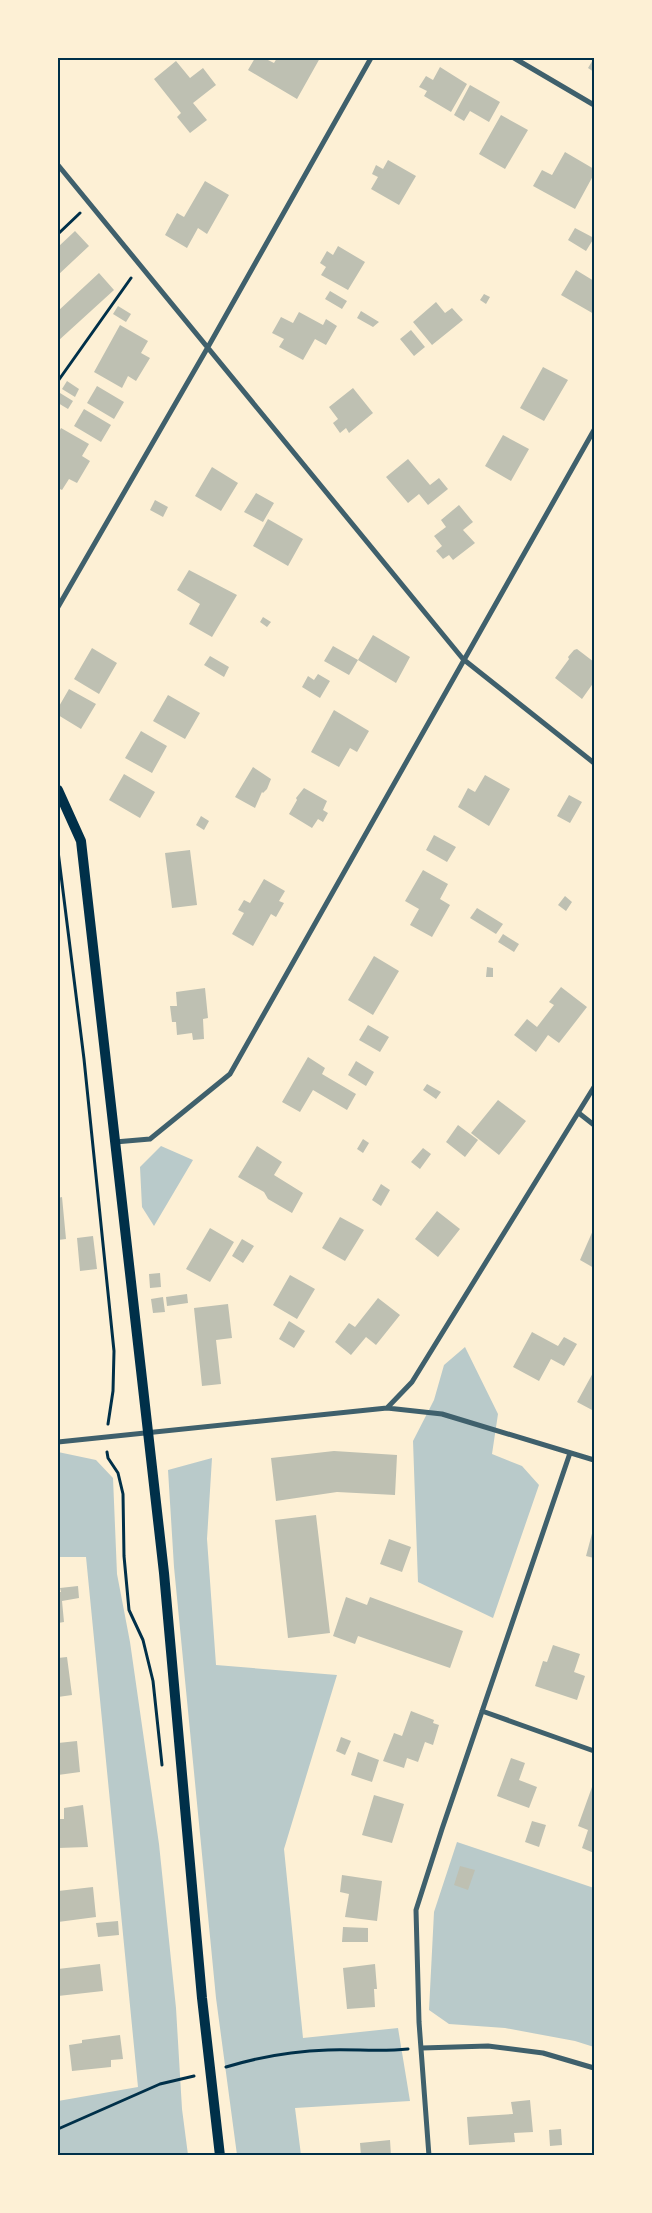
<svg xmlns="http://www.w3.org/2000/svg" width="652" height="2213" viewBox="0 0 652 2213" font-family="'Asap Condensed',sans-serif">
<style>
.green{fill:#b9caca}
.building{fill:#bec0b2}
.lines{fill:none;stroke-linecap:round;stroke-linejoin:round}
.path{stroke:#003049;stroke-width:3}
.minor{stroke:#3f606c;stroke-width:5}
.secondary{stroke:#003049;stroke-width:10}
.neatline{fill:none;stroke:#003049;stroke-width:2}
</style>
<rect width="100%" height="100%" fill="#fdf0d5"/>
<path class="green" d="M161,1146L193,1160L154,1226L142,1207L140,1167Z
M465,1347L498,1414L492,1454L522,1466L539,1485L493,1618L418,1582L413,1441L434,1400L444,1365Z
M58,1452L96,1460L113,1478L117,1574L130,1642L159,1844L176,2008L182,2109L188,2155L58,2156V2101L138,2087L86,1557H58Z
M212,1458L207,1539L216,1665L337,1675L284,1849L303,2038L398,2028L410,2101L295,2108L301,2155H237L216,1998L174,1567L168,1470Z
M457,1842L594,1888V2047L575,2041L505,2028L449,2024L429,2010L434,1912Z"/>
<path class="building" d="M255,58H264L274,63L277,58H320L297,99L248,70Z
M594,58V72L588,68Z
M176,61L190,78L203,68L216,85L193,103L207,120L190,133L177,117L181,113L154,79Z
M440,67L467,84L451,112L424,96L427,91L419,87L426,76L433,80Z
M470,85L500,102L489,122L470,111L464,121L454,115Z
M501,115L528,130L505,169L479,154Z
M565,152L594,169V174L575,209L533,186L542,170L552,175Z
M388,160L416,176L399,205L371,189L378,177L372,174L376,165L383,169Z
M205,181L229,195L207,234L198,228L187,248L165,235L177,213L184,217Z
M575,228L594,238L586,251L568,240Z
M75,231L89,246L58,275V247Z
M338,246L365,262L348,290L321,275L326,267L320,263L327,251L333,255Z
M576,270L594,281V314L561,295Z
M99,273L114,290L58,341V311Z
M330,291L347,301L342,309L325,299Z
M484,294L490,297L486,304L480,300Z
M436,302L445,313L452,308L463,320L432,345L413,322Z
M118,306L131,314L126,322L113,314Z
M361,311L379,322L373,327L357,318Z
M299,312L323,325L326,319L337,326L326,345L315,339L303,360L279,347L284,339L272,333L281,317L293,323Z
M120,325L148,341L141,353L150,358L136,381L128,376L122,388L94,372Z
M411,330L425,347L414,356L400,339Z
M543,367L568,380L544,421L520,408Z
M67,381L79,389L75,397L62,389Z
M97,386L124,402L114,419L87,403Z
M353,388L373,413L349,433L346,428L340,433L333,423L338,419L329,407Z
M60,393L73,401L68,409L58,403Z
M84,409L111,425L101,442L74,426Z
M61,428L89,444L82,456L90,461L77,483L69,479L62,490L58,488V434Z
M503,435L529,449L511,481L485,466Z
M408,459L430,485L439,478L448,489L428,505L419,494L408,503L386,477Z
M212,467L238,483L221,511L195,496Z
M256,493L274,503L263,522L244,512Z
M155,500L168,507L163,517L150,510Z
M459,505L473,522L463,530L475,543L453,560L449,555L443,559L436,551L442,546L434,536L446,527L441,520Z
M268,519L303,539L288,566L253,546Z
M189,570L237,595L212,637L189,624L200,604L177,590Z
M263,617L271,622L267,627L260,622Z
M373,635L410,657L396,683L358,660Z
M333,646L358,660L349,675L324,661Z
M92,648L117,663L99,694L74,679Z
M577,649L594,662V682L582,699L555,678L569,659L568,657L574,650Z
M210,656L229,667L224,677L204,665Z
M318,674L330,681L320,698L302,687L308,676L314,680Z
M69,689L96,704L81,729L58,715V708Z
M168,695L200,713L185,739L153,721Z
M334,710L369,731L357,752L350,748L339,767L311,752Z
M141,731L167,746L152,773L125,758Z
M253,767L271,779L267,789L263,793L262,792L255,808L235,797Z
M124,774L155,792L140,818L109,800Z
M485,775L510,789L489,826L458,807L468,788L475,792Z
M304,788L327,801L323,810L328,813L323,822L318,819L312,828L289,814L297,800L296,798Z
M569,795L582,802L570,823L557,816Z
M201,816L209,821L204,830L196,825Z
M434,835L456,847L447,862L426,850Z
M190,850L197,905L172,908L165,853Z
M423,870L448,884L440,899L450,905L432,937L410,925L419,909L405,901Z
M264,879L285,891L279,901L284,903L276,917L271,914L253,946L232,934L244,913L238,910L244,900L250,903Z
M565,896L572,902L566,911L558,905Z
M477,908L503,924L496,934L470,918Z
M503,934L519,944L514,952L498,942Z
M374,956L399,971L373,1015L348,1000Z
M487,967L493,968V977H486Z
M561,987L587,1007L559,1043L548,1035L536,1052L514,1035L527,1019L537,1027L554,1005L549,1002Z
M205,988L208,1018L203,1019L204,1039L193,1040L192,1033L177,1035L176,1022H172L170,1006H177L176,992Z
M368,1025L389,1037L380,1052L359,1040Z
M308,1057L325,1068L322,1074L356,1094L347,1110L313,1090L300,1112L282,1102Z
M356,1061L374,1072L366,1086L348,1075Z
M427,1084L441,1092L436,1099L423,1090Z
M498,1100L526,1121L499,1155L471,1133Z
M458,1125L478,1140L465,1157L446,1142Z
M363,1139L369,1143L363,1153L357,1149Z
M257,1146L282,1162L274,1175L303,1193L292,1213L268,1199L264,1192L238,1177Z
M423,1148L431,1154L420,1169L411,1162Z
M381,1184L390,1190L381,1206L372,1200Z
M62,1197L66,1239L58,1240V1198Z
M437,1211L460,1229L438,1257L415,1239Z
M340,1217L364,1230L345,1261L322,1248Z
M210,1228L234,1242L210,1282L186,1269Z
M594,1228V1268L580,1260Z
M93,1236L97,1269L80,1271L77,1238Z
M242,1239L254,1246L243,1263L232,1256Z
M160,1273L161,1287L150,1288L149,1274Z
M290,1275L315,1289L297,1319L273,1305Z
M187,1294L188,1303L167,1306L166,1297Z
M163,1297L165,1312L153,1313L151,1299Z
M378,1298L400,1315L376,1345L366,1337L351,1355L335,1342L349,1323L355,1327Z
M228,1304L232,1338L216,1340L221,1384L202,1386L194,1308Z
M289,1321L305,1331L294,1348L279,1339Z
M532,1332L558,1346L564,1337L577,1344L564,1366L551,1359L539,1381L513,1367Z
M594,1371V1411L577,1402Z
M334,1451L397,1455L395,1495L337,1492L276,1501L271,1458Z
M316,1515L330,1633L288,1638L275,1520Z
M594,1526V1558L586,1556Z
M389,1539L411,1547L402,1572L380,1564Z
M78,1586L79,1598L62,1601L64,1622L58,1623V1592H61L60,1588Z
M346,1597L367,1605L370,1597L463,1631L450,1668L358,1636L355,1644L333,1636Z
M553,1645L580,1654L574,1672L585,1676L577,1700L535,1686L543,1661L547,1662Z
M67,1657L72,1695L58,1697V1658Z
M411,1711L434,1720L433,1723L439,1725L433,1745L425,1742L418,1762L407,1758L404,1768L383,1761L394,1733L402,1736Z
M341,1737L351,1741L345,1755L336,1751Z
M77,1741L80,1772L58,1775V1743Z
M358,1752L379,1760L372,1782L351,1775Z
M511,1758L525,1763L519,1780L537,1787L529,1808L497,1796Z
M592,1787L594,1788V1853L582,1848L588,1830L578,1826Z
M374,1795L404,1804L392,1843L362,1835Z
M83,1805L88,1847L58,1848V1819H64V1808Z
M532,1821L546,1825L539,1847L525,1842Z
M460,1866L475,1870L468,1890L454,1885Z
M342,1875L382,1881L377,1921L345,1917L349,1894L340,1892Z
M93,1887L96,1917L58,1922V1891Z
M118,1921L119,1935L98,1937L96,1923Z
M343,1927L368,1928V1942H342Z
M100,1964L103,1991L58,1996V1969Z
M375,1964L377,1989H374L375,2007L347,2009L343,1968Z
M120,2035L123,2059L111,2060V2067L72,2071L69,2045L82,2043V2040Z
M530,2100L533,2132L514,2133L515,2142L469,2145L467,2117L513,2114L511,2102Z
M561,2129L562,2145L550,2146L549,2130Z
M390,2140L391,2156H361L360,2143Z"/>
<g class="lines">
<path class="path" d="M58,234L80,213
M58,381L131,278
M58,851L84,1059L114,1351L113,1391L108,1424
M107,1452L108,1458L118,1473L123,1494L124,1556L129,1610L143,1640L153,1681L162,1765
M226,2067C259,2057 294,2051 328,2050C355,2049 381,2052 408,2049
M58,2129L160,2084L194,2076"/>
<path class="minor" d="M514,58L594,105
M58,165L463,659L594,763
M58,607L208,347L371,58
M580,1114L594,1125
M115,1142L150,1139L230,1074L594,430
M387,1408L442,1414L594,1460
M58,1442L387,1408L412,1382L594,1087
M482,1711L594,1751
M422,2048L488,2046L543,2053L594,2068
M429,2156L419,2022L416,1910L442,1829L570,1453"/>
<path class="secondary" d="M58,790L81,841L164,1573L202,1998L220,2156"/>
</g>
<rect width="652" height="2213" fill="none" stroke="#fdf0d5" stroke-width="118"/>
<rect x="59" y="59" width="534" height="2095" class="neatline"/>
</svg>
